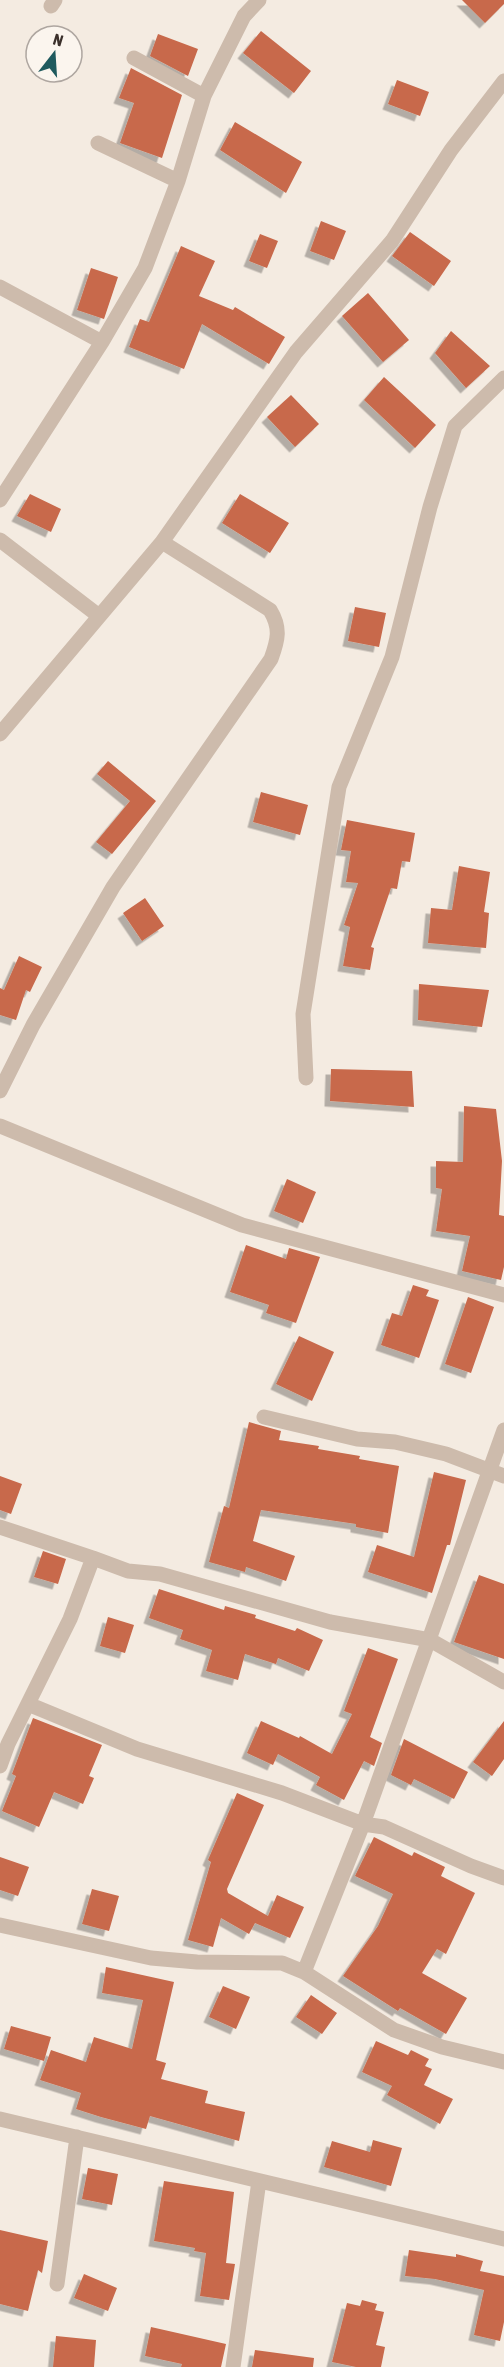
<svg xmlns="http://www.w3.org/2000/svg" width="504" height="2367" viewBox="0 0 504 2367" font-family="'Asap Condensed',sans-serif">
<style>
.building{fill:#c8694b;filter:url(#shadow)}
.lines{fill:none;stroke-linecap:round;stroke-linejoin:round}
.street{stroke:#cdbbac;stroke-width:15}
</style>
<defs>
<filter id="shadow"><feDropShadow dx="-5.5" dy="5.5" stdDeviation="0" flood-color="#0004"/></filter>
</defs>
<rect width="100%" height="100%" fill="#f4ebe1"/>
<path class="building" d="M462,0H504V4L485,23Z
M261,31L311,71L294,93L243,53Z
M158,34L198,49L188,76L150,56Z
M131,68L182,95L162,158L120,143L134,103L119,98Z
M397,80L429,92L420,116L388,104Z
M235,122L302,162L286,193L220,150Z
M321,221L346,231L334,260L310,251Z
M410,232L451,261L434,286L392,256Z
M260,234L278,241L267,268L249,261Z
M181,246L215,261L199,296L233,310L235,307L285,337L269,364L202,324L184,369L129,347L140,319L149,322Z
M91,268L118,277L104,319L77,310Z
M368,293L409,340L383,362L342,316Z
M451,331L490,366L466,388L435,353Z
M384,377L436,425L415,448L364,400Z
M291,395L319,424L295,447L267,417Z
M30,494L61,509L51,532L17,516Z
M240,494L289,523L270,553L222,523Z
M355,607L386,613L379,647L348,641Z
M108,761L156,801L112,854L96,842L130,801L97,774Z
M261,792L308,805L300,835L253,822Z
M347,820L415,833L410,862L402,861L397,889L391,888L371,947L374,948L370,970L343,966L350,927L344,925L358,883L346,882L351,851L341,850Z
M459,866L490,872L484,912L489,913L486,948L428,943L431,908L452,910Z
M145,898L164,926L142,941L123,913Z
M19,956L42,967L30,992L26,990L16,1020L0,1015V988L4,990Z
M419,984L489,990L482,1027L418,1020Z
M331,1069L412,1071L414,1107L330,1101Z
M464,1106L496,1109L502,1161L499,1215L504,1216V1267L501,1280L462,1271L470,1236L436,1231L442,1189L436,1188V1161L463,1162Z
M287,1179L316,1192L303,1223L274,1211Z
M246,1245L286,1259L289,1248L320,1257L296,1323L266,1313L269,1305L230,1292Z
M413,1285L429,1290L426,1296L439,1300L419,1358L381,1345L392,1313L402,1316Z
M468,1297L494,1307L471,1373L445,1364Z
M299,1336L334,1352L312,1401L276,1384Z
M249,1422L281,1431L279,1440L319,1446L318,1449L360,1456L359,1459L399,1466L388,1533L356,1527V1524L261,1510L253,1541L295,1556L286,1581L246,1567L245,1572L209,1562L224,1506L229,1508Z
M434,1472L466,1480L450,1545H447L432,1593L368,1572L377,1545L414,1557Z
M0,1476L22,1484L11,1514L0,1510Z
M43,1551L66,1559L58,1584L34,1577Z
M479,1575L504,1584V1659L454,1642Z
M159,1589L224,1610L225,1606L256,1615L255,1618L295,1631L297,1628L323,1640L309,1671L278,1658L276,1664L245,1654L238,1680L206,1671L212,1650L180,1639L183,1630L149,1618Z
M108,1617L134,1625L125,1653L100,1646Z
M368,1648L398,1659L370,1737L382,1743L374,1766L364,1761L344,1800L316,1785L320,1777L278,1754L273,1765L247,1753L261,1721L299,1738L300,1736L332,1754L352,1714L344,1711Z
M33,1718L102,1745L89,1776L94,1778L83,1804L54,1792L39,1827L2,1811L16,1776L12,1774Z
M504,1721V1759L492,1776L473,1762Z
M404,1739L468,1772L454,1799L414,1779L411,1785L391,1775Z
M237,1793L264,1805L227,1889L228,1893L268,1916L277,1895L304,1907L290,1938L255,1923L249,1934L221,1918L213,1947L188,1940L211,1862L208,1860Z
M374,1837L412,1856L414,1852L445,1867L441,1876L475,1893L446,1954L437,1949L422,1973L467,1998L446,2034L400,2008L398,2011L343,1976L378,1926L393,1894L355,1876Z
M0,1857L29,1867L18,1896L0,1890Z
M92,1889L119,1896L109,1931L82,1924Z
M106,1967L174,1982L156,2060L166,2063L161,2079L208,2091L205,2103L245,2112L239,2141L150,2116L146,2129L101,2117L76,2109L81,2093L40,2080L51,2050L86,2062L94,2037L132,2049L143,2000L102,1993Z
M223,1986L250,1997L236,2029L209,2017Z
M311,1995L337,2013L322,2034L296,2017Z
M11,2026L51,2037L44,2061L4,2049Z
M376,2041L408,2055L411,2050L429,2059L425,2066L432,2069L424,2085L453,2099L440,2124L387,2095L392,2086L362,2072Z
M373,2140L402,2148L391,2186L324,2167L332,2141L370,2152Z
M88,2168L118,2174L112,2205L82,2199Z
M164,2181L234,2192L226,2263L235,2264L229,2300L200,2296L206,2253L194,2251L195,2248L154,2241Z
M0,2230L48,2241L42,2273L38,2270L28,2311L0,2304Z
M409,2250L456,2257V2254L483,2261L480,2271L504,2276V2322L500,2341L474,2335L484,2290L435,2279L405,2276Z
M84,2274L117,2288L108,2311L74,2298Z
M362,2300L377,2304L375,2310L384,2312L376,2345L385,2347L381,2367H356L332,2362L347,2303L360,2306Z
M151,2327L226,2344L221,2367H181L182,2364L145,2356Z
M56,2336L96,2340L94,2367H53Z
M255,2350L314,2358L313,2367H252Z"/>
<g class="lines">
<path class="street" d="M51,6L55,0
M134,58L204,96
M98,143L178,181
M0,287L102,342
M0,500L102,342L145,268L178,181L204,96L244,16L259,0
M0,540L99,616
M0,734L162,542L296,352L392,241L451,150L504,81
M306,1078L303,1014L339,787L392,657L430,507L455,426L504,378
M0,1091L33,1025L113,887L271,659C278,640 281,628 270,610L162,542
M0,1126L242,1225L504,1295
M264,1417L357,1439L395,1442L446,1454L504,1476
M0,1527L93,1558
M28,1704L137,1749L282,1793L363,1824L384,1827L471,1866L504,1878
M0,1766L8,1744L70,1619L93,1558L128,1571L160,1574L330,1622L430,1640L504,1682
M0,1925L151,1958L197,1962L282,1963L304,1972L394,2030L442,2047L504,2062
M304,1972L363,1824L504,1430
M0,2119L504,2239
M57,2284L77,2137
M233,2367L259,2181"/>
</g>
<g transform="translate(54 54) rotate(17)"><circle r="28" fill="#fbf5ee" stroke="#aea6a0" stroke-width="1.5"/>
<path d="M0-4.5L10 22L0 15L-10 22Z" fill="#1f5a5e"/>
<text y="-9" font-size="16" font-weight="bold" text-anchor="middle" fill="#3b302b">N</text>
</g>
</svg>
